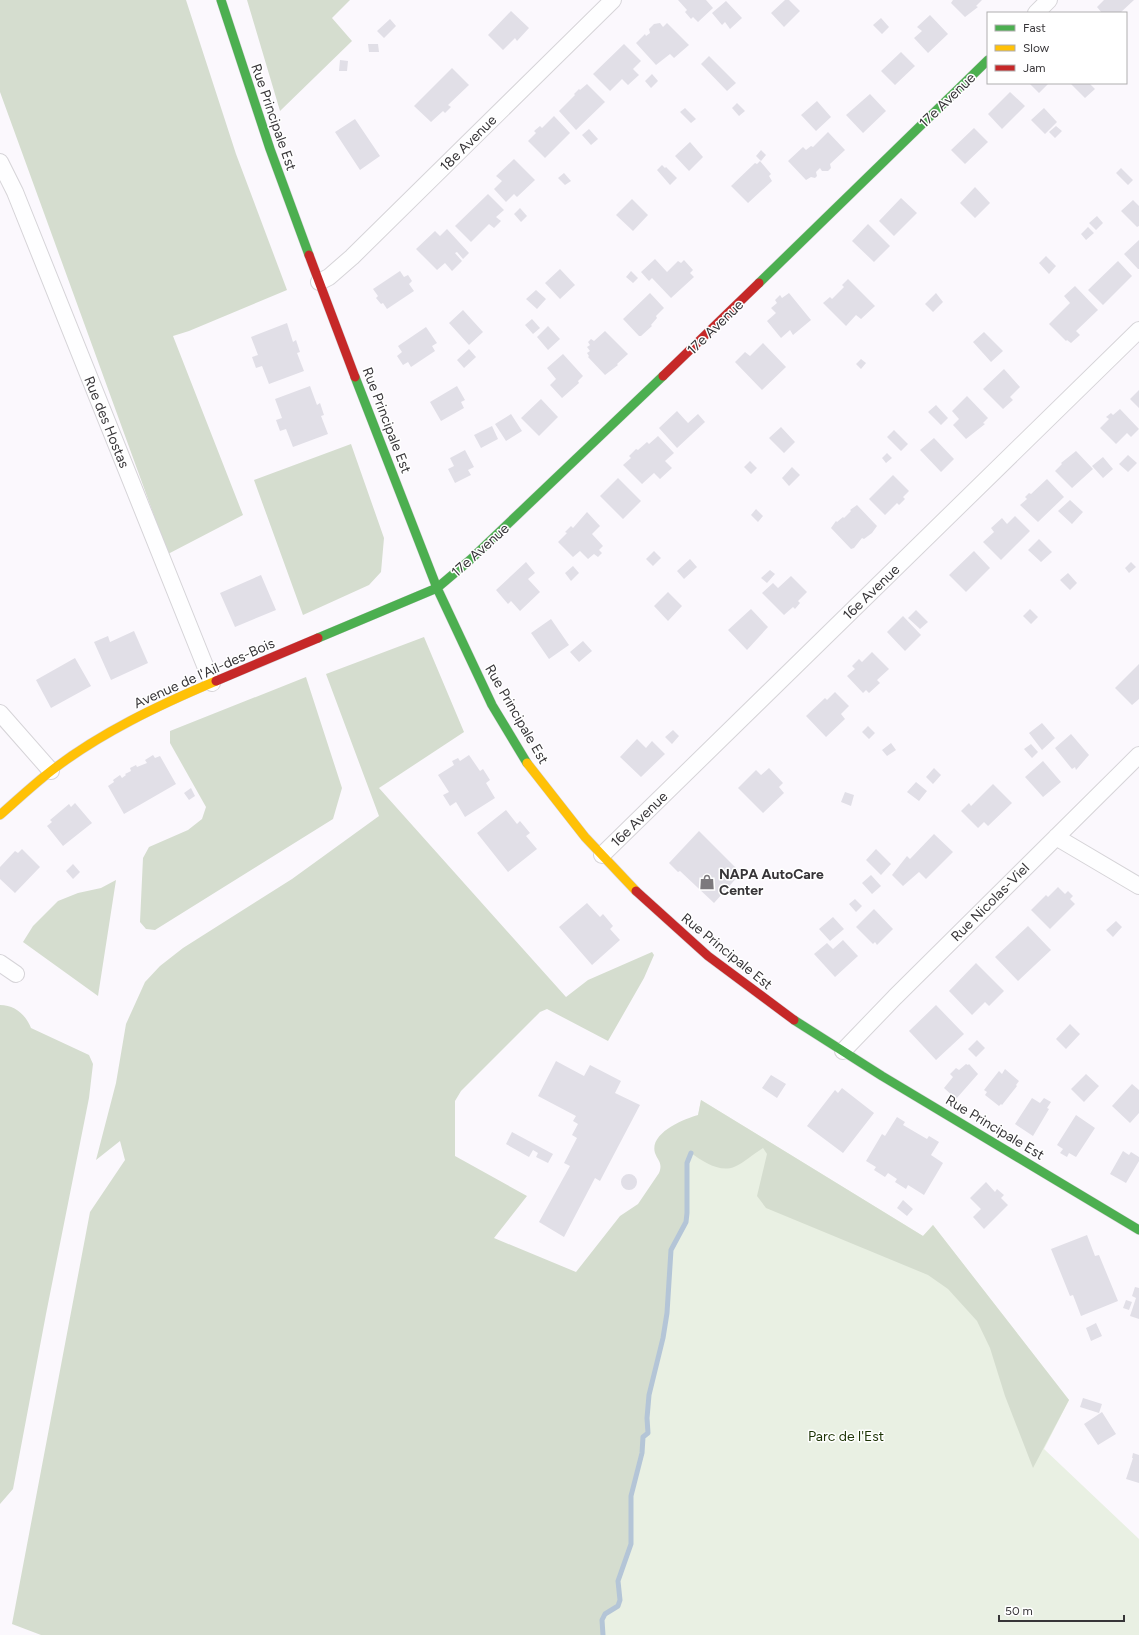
<svg xmlns="http://www.w3.org/2000/svg" width="1139" height="1635" viewBox="0 0 1139 1635" font-family="Figtree,sans-serif">
<style>
.green{fill:#e9f0e3}
.forest{fill:#d5ddcf}
.lines{fill:none;stroke-linecap:round;stroke-linejoin:round}
.stream{stroke:#b4c5d7;stroke-width:5}
.building{fill:#e1dfe7}
.street-casing{stroke:#d6d4d8;stroke-width:18}
.fast-casing{stroke:#d6d4d8;stroke-width:10}
.slow-casing{stroke:#d6d4d8;stroke-width:10}
.jam-casing{stroke:#d6d4d8;stroke-width:10}
.street{stroke:#fefeff;stroke-width:16}
.fast{stroke:#4caf50;stroke-width:9}
.slow{stroke:#ffc107;stroke-width:9}
.jam{stroke:#c62828;stroke-width:9}
.labels{text-anchor:middle;stroke-width:3;stroke-linejoin:round;paint-order:stroke}
.street-label{font-size:14px;fill:#373538;stroke:#fff}
.poi-label{font-size:14px;font-weight:bold;fill:#373538;stroke:#fff;text-anchor:start}
.park-label{font-size:14px;fill:#1d3305;stroke:#fff}
</style>
<rect width="100%" height="100%" fill="#fbf8fd"/>
<path class="green" d="M701,1100L923,1236L933,1225L1069,1400L1044,1449L1139,1539V1635H603L602,1620L605,1614L618,1606L620,1600L618,1581L631,1544V1496L642,1453L643,1437L648,1433L647,1418L649,1395L663,1338L667,1313L671,1250L686,1222L687,1213V1163L691,1153Z"/>
<path class="forest" d="M0,0H186L236,154L287,290L189,331L173,336L243,515L168,554L0,92Z
M247,0H350L332,18L352,41L280,111Z
M351,444L384,538L381,572L369,585L303,615L254,480Z
M424,637L464,732L379,788L566,997L588,980L652,952L654,955L644,978L608,1041L547,1009L540,1012L461,1091L455,1101V1156L527,1196L494,1238L576,1272L620,1216L638,1204L659,1173C663,1163 658,1161 655,1153C649,1133 684,1119 698,1115L701,1100L923,1236L933,1225L1069,1400L1033,1468L1005,1396L990,1348L977,1321L948,1289L928,1275L766,1208L757,1196L767,1154L763,1148C753,1154 744,1163 734,1167C720,1173 702,1161 691,1153L687,1163V1213L686,1222L671,1250L667,1313L663,1338L649,1395L647,1418L648,1433L643,1437L642,1453L631,1496V1544L618,1581L620,1600L618,1606L605,1614L602,1620L603,1635H41L12,1624L90,1212L125,1160L120,1141L96,1160L116,1083L126,1024L145,982L160,966L183,948L292,879L379,816L326,674Z
M306,677L342,788L333,819L155,930L146,929L140,922L143,858L149,847L188,830L202,819L206,807L170,743V731Z
M116,880L98,996L23,942L33,926L58,901L78,893L101,888Z
M0,1005C15,1005 26,1015 31,1028L89,1055L93,1064L89,1098L46,1314L13,1489L0,1504Z"/>
<g class="lines">
<path class="stream" d="M603,1635L602,1620L605,1614L618,1606L620,1600L618,1581L631,1544V1496L642,1453L643,1437L648,1433L647,1418L649,1395L663,1338L667,1313L671,1250L686,1222L687,1213V1163L691,1153"/>
</g>
<path class="building" d="M678,0H706L713,8L698,22L693,17L691,19L685,12L687,10Z
M785,0H789L800,11L784,27L771,13Z
M953,0H982L976,6L978,7L965,17L951,3Z
M1104,0H1134L1120,13H1102L1097,7Z
M726,1L742,18L730,29L725,22L722,25L712,13Z
M511,11L529,28L517,41L515,38L503,50L488,35Z
M930,15L948,34L928,53L914,38L922,31L917,27Z
M881,18L889,27L882,34L873,25Z
M390,19L396,26L384,38L377,31Z
M660,23L663,27L667,23L689,45L674,58L670,54L656,65L636,43L645,34L646,36L650,33L649,29L654,24Z
M368,44H378L379,52H369Z
M624,44L641,61L633,69L639,75L628,85L622,79L610,91L593,74Z
M901,52L915,66L895,85L881,71Z
M709,56L736,83L727,91L701,64Z
M340,60L348,61L347,71H339Z
M452,68L469,85L448,105L451,107L445,113L443,111L431,122L414,106Z
M652,74L658,81L651,88L645,81Z
M1029,83H1049L1039,93Z
M1072,83H1089L1095,89L1085,98L1071,84Z
M587,84L605,102L576,130L559,111L575,95L574,94L579,89L580,90Z
M1010,92L1025,106L1002,129L988,114Z
M870,94L886,111L863,133L846,115Z
M817,101L831,117L816,131L801,115Z
M737,103L745,111L739,116L732,108Z
M685,108L696,119L691,123L680,112Z
M1044,108L1057,122L1045,134L1031,120Z
M554,116L570,133L545,158L528,141L536,133L534,131L540,126L542,128Z
M355,119L380,156L360,170L335,132Z
M1056,126L1062,131L1055,138L1049,132Z
M974,128L988,142L965,164L951,150Z
M589,129L598,139L591,145L582,135Z
M828,132L845,150L830,164L831,168L828,171H822L820,168L816,172L817,176L815,178L811,177L806,180L788,161L803,147L806,150L811,146L813,147Z
M690,142L703,157L689,171L675,156Z
M761,150L766,155L761,161L756,156Z
M514,159L535,180L517,197L514,194L506,202L494,189L502,181L496,176Z
M760,161L771,174L769,176L772,181L748,203L731,186L755,163L757,164Z
M662,165L665,168L666,167L677,178L670,185L657,170Z
M1121,168L1133,180L1128,185L1116,173Z
M564,173L571,181L565,185L558,178Z
M975,187L990,203L975,218L960,203Z
M488,194L504,210L496,217L501,221L494,228L489,224L471,242L455,226Z
M901,198L917,213L894,236L879,221Z
M632,199L648,215L633,231L616,215Z
M1133,200L1139,206V226L1137,227L1121,211Z
M520,208L527,216L521,222L514,214Z
M1097,216L1103,223L1096,230L1089,223Z
M868,224L890,246L874,262L852,241Z
M1088,227L1094,233L1086,240L1081,234Z
M447,229L469,253L463,259L457,252L455,253L462,261L452,271L445,263L437,270L416,249L435,231L440,236Z
M1139,240V269H1138L1124,254Z
M1046,256L1056,266L1049,274L1039,263Z
M655,259L667,272L678,261L681,263L684,260L693,270L690,273L694,277L671,298L652,278L649,281L641,272Z
M1118,261L1132,276L1103,305L1088,290Z
M560,269L575,285L560,299L545,283Z
M400,271L404,277L408,275L412,281L409,284L414,291L387,309L383,303L381,304L376,298L378,296L373,289Z
M631,271L638,278L633,283L626,277Z
M848,279L875,306L861,319L856,315L846,326L823,303L830,297L832,299L844,287L842,285Z
M1075,286L1098,310L1076,331L1080,335L1071,343L1067,340L1066,341L1049,324L1070,303L1064,296Z
M536,290L546,299L537,309L526,299Z
M650,293L664,308L656,316L657,318L651,325L652,326L641,336H639L623,319Z
M789,293L811,320L793,335L790,330L781,338L767,321L776,313L771,308L777,303L775,300L780,295L782,298Z
M936,293L943,302L933,312L925,304Z
M463,310L483,332L469,345L449,323Z
M532,319L540,328L533,334L525,325Z
M287,323L293,342L296,340L300,352L297,353L304,371L269,384L262,366L256,368L252,357L258,355L251,337Z
M548,326L560,339L548,350L537,337Z
M426,327L437,343L432,346L435,351L411,367L408,362L403,365L397,356L402,352L398,346Z
M605,331L628,354L617,364L618,365L605,375L588,357L589,356L587,353L590,351L587,347L590,345L588,342L591,339L594,341Z
M984,332L1003,351L991,362L973,342Z
M763,343L786,367L762,390L735,362L745,352L750,356Z
M469,349L476,357L464,368L457,360Z
M563,354L583,376L578,381L579,383L562,398L550,385L556,379L547,368Z
M861,359L866,363L861,369L856,364Z
M1004,369L1020,387L1010,397L1013,400L1003,409L983,389Z
M310,386L317,405L320,403L324,415L321,416L328,434L293,447L286,429L280,431L276,420L282,418L275,399Z
M457,386L465,400L461,402L464,408L441,421L430,402Z
M1139,390V408L1130,399Z
M967,396L988,418L983,423L985,424L966,439L953,425L959,419L952,411Z
M541,399L558,417L539,436L521,418Z
M936,405L948,418L941,425L928,412Z
M1120,409L1139,429L1131,437L1127,433L1116,444L1100,428L1109,419L1106,417L1111,413L1113,415Z
M677,411L688,423L698,414L705,422L677,448L659,428Z
M511,414L522,431L506,441L495,424Z
M492,426L498,439L481,448L474,435Z
M781,427L795,442L784,453L769,438Z
M894,430L908,444L901,451L887,437Z
M658,436L674,453L665,461L672,468L660,479L654,473L642,484L623,465L631,458L629,456L636,449L638,450L647,442L649,444Z
M934,438L954,459L941,472L920,450Z
M465,450L474,467L468,470L471,475L455,483L448,469L454,466L450,458Z
M1076,451L1093,469L1072,488L1055,471L1062,464L1061,463Z
M887,453L892,458L886,463L882,458Z
M1128,455L1137,463L1128,472L1119,464Z
M1103,457L1113,469L1103,478L1092,466Z
M750,461L757,468L751,474L744,467Z
M792,467L800,475L789,486L782,478Z
M893,475L909,491L903,497L905,499L899,505L897,503L885,515L869,499Z
M618,478L641,501L623,519L600,496Z
M1047,479L1064,497L1038,522L1020,505L1027,499L1025,497L1029,493L1031,494Z
M1070,500L1083,512L1072,524L1058,511Z
M857,505L877,526L872,533L864,539L862,538L854,548L851,549L831,528L836,521L837,522L843,517L844,518L851,511L850,510Z
M756,509L763,516L758,522L751,515Z
M587,512L600,526L592,534L603,546L599,550L602,553L598,557L594,554L588,559L580,551L573,557L558,542L567,533L565,532L571,526L573,528Z
M1015,516L1030,531L1001,560L983,542L994,532L991,528L1002,518L1007,524Z
M1039,539L1052,552L1041,562L1028,550Z
M654,551L661,558L653,566L646,559Z
M974,551L990,568L966,592L949,575Z
M690,559L697,567L684,579L677,571Z
M526,562L535,573L528,579L540,592L520,611L511,601L508,604L496,590Z
M1131,562L1136,567L1129,573L1125,568Z
M573,566L579,573L571,581L565,573Z
M770,570L775,574L767,583L761,578Z
M1068,573L1077,583L1070,590L1060,580Z
M261,575L276,610L235,627L220,593Z
M791,576L807,592L798,601L800,603L795,609L793,607L784,615L762,593L773,583L778,588Z
M668,592L682,606L668,621L654,606Z
M751,609L768,627L747,650L728,630Z
M1030,609L1038,617L1031,624L1023,616Z
M916,610L928,622L920,629L908,618Z
M903,616L921,635L905,651L887,632Z
M551,619L569,645L549,659L531,633Z
M134,631L148,663L111,680L94,642L108,636L110,642Z
M583,641L592,651L579,662L570,652Z
M872,652L889,669L877,680L880,683L869,693L866,690L863,693L847,676L855,669L852,666L859,659L862,662Z
M75,658L91,686L51,708L36,680Z
M1139,664V699L1132,705L1115,688Z
M835,692L849,706L841,714L845,719L826,737L806,716L825,698L827,700Z
M1042,723L1055,738L1042,750L1029,733Z
M868,726L875,733L869,739L862,732Z
M673,730L679,736L672,744L665,737Z
M1071,734L1089,755L1076,770L1075,767L1072,769L1055,748Z
M637,739L646,748L652,741L665,754L641,777L620,757Z
M891,743L896,750L887,756L882,750Z
M1031,744L1038,752L1032,758L1024,749Z
M153,755L155,758L160,756L176,784L124,814L108,786L114,782L113,780L120,775L122,778L126,775L125,774L131,771L130,768L136,765L137,767L147,763L145,760Z
M469,755L480,771L483,769L490,780L486,783L495,798L465,817L456,802L450,806L443,795L449,792L438,775L454,765L452,761L458,758L460,761Z
M1043,761L1061,782L1043,797L1025,777Z
M769,768L783,783L779,787L784,793L763,813L738,788L756,770L761,775Z
M934,768L941,775L933,784L926,777Z
M916,782L927,791L919,801L907,792Z
M993,784L1012,803L988,826L984,822L978,828L961,811L969,803L971,806Z
M191,788L195,796L189,800L184,793Z
M845,792L854,795L851,806L841,802Z
M75,803L92,823L63,846L47,826L52,822L50,820L69,804L71,807Z
M506,810L517,824L520,821L530,833L526,836L537,849L508,872L477,833Z
M699,831L741,873L714,903L680,871L678,872L669,863Z
M934,834L953,852L926,879L919,872L903,886L892,875L907,856L910,859Z
M22,849L40,867L15,893L0,879V867L15,851L18,853Z
M876,849L891,864L881,875L866,860Z
M73,864L80,872L73,879L66,871Z
M871,875L881,886L872,894L862,883Z
M1058,887L1065,894L1068,891L1073,896L1070,899L1075,904L1050,929L1031,910L1046,895L1048,897Z
M855,899L862,906L856,912L849,904Z
M587,903L600,917L603,914L613,926L610,929L620,940L592,965L559,927Z
M874,909L893,929L877,945L875,942L873,944L856,927Z
M833,917L844,929L830,941L819,929Z
M1116,921L1122,927L1113,937L1106,930Z
M1028,926L1051,950L1018,981L995,957Z
M843,940L858,956L835,977L814,954L827,943L833,949Z
M976,963L1004,991L989,1006L985,1002L972,1015L949,991Z
M936,1005L964,1034L936,1060L909,1031Z
M1070,1024L1080,1034L1066,1049L1056,1039Z
M977,1040L985,1048L976,1057L968,1049Z
M556,1061L584,1076L590,1065L621,1081L615,1093L640,1105L600,1181L595,1178L564,1237L539,1222L570,1166L564,1163L577,1138L572,1135L578,1124L573,1121L576,1116L538,1096Z
M966,1064L968,1065L969,1064L978,1074L956,1099L944,1088L953,1077L950,1074L956,1068L959,1070Z
M1005,1069L1019,1081L1016,1085L1017,1086L1002,1105L1001,1104L999,1106L985,1095L987,1092L984,1090L999,1071L1002,1074Z
M1086,1074L1099,1086L1084,1102L1071,1089Z
M771,1075L786,1084L777,1098L762,1088Z
M1132,1084L1139,1090V1113L1130,1123L1112,1106Z
M842,1088L874,1113L843,1153L807,1126L835,1090L838,1093Z
M1032,1098L1040,1103L1044,1098L1051,1102L1047,1108L1049,1109L1033,1136L1015,1124Z
M1076,1115L1095,1128L1076,1157L1069,1153L1067,1157L1060,1153L1063,1149L1057,1145Z
M897,1117L905,1122L903,1125L927,1139L929,1136L939,1142L931,1155L943,1163L924,1195L908,1185L906,1189L895,1182L897,1179L888,1173L885,1177L874,1170L876,1167L866,1161L882,1134L885,1136Z
M512,1132L553,1154L548,1163L536,1157L538,1153L533,1150L529,1157L506,1144Z
M1123,1151L1129,1155L1131,1152L1139,1157V1161L1126,1183L1110,1174Z
M621 1182a8 8 0 1 1 16 0a8 8 0 1 1-16 0Z
M986,1182L995,1192L997,1189L1004,1195L1001,1198L1008,1205L984,1229L973,1217L981,1209L970,1198Z
M903,1200L913,1209L907,1216L897,1208Z
M1087,1235L1095,1256L1099,1255L1118,1301L1081,1316L1073,1295L1070,1296L1051,1249Z
M1135,1287L1139,1288V1319L1130,1316L1136,1298L1132,1296Z
M1126,1300L1132,1302L1129,1310L1123,1308Z
M1096,1323L1102,1336L1091,1341L1086,1328Z
M1083,1398L1102,1404L1099,1413L1080,1407Z
M1102,1412L1116,1434L1098,1445L1084,1424Z
M1133,1453L1139,1455V1483L1126,1479L1133,1458H1132Z"/>
<g class="lines">
<defs>
<path id="street" d="M1036,13L1049,0
M0,162L15,192L212,683
M319,282L329,277L352,257L613,0
M0,713L51,771
M1056,837L1139,886
M602,855L1139,330
M0,963L16,974
M843,1051L895,997L1139,755"/>
<path id="fast" d="M221,0L270,149L309,255
M759,283L988,60
M355,377L437,588L492,705L527,763
M318,638L437,588L470,560L663,376
M794,1020L882,1076L1139,1230"/>
<path id="slow" d="M527,763L585,837L636,891
M0,815C17,800 33,785 51,771C100,733 159,705 216,681"/>
<path id="jam" d="M309,255L355,377
M663,376L759,283
M216,681L318,638
M636,891L708,956L794,1020"/>
</defs>
<use href="#street" class="street-casing"/>
<use href="#fast" class="fast-casing"/>
<use href="#slow" class="slow-casing"/>
<use href="#jam" class="jam-casing"/>
<use href="#street" class="street"/>
<use href="#fast" class="fast"/>
<use href="#slow" class="slow"/>
<use href="#jam" class="jam"/>
</g>
<defs>
<symbol id="shop-bare" viewBox="-9 -9 18 18"><path d="M-5-2.5h2.3a2.7 3.5 0 0 1 5.4 0H5L5.5 6h-11ZM-1.5-2.5h3a1.5 2.3 0 0 0-3 0Z" fill="#7c797d" stroke="#fff" stroke-width="2.5" paint-order="stroke"/></symbol>
</defs>
<g fill-rule="evenodd">
<use href="#shop-bare" x="696" y="871" width="22" height="22"/>
</g>
<g class="labels">
<g class="street-label">
<text transform="translate(947 100) rotate(-44)" y="5">17e Avenue</text>
<text transform="translate(274 117) rotate(71)" y="5">Rue Principale Est</text>
<text transform="translate(468 143) rotate(-45)" y="5">18e Avenue</text>
<text transform="translate(715 327) rotate(-44)" y="5">17e Avenue</text>
<text transform="translate(387 420) rotate(69)" y="5">Rue Principale Est</text>
<text transform="translate(107 422) rotate(68)" y="5">Rue des Hostas</text>
<text transform="translate(480 550) rotate(-42)" y="5">17e Avenue</text>
<text transform="translate(871 592) rotate(-44)" y="5">16e Avenue</text>
<text transform="translate(204 673) rotate(-24)" y="5">Avenue de l'Ail-des-Bois</text>
<text transform="translate(517 714) rotate(60)" y="5">Rue Principale Est</text>
<text transform="translate(639 819) rotate(-44)" y="5">16e Avenue</text>
<text transform="translate(990 902) rotate(-45)" y="5">Rue Nicolas-Viel</text>
<text transform="translate(727 951) rotate(39)" y="5">Rue Principale Est</text>
<text transform="translate(995 1127) rotate(31)" y="5">Rue Principale Est</text>
</g>
<g class="poi-label">
<text x="719" y="879">NAPA AutoCare<tspan x="719" dy="16">Center</tspan></text>
</g>
<g class="park-label">
<text x="846" y="1441">Parc de l'Est</text>
</g>
</g>
<rect x="987" y="12" width="140" height="72" fill="#ffffff" stroke="#afaeaf"/>
<rect x="995" y="25" width="20" height="6" fill="#4caf50" stroke="#afaeaf"/>
<text x="1023" y="32" font-size="12" fill="#373538">Fast</text>
<rect x="995" y="45" width="20" height="6" fill="#ffc107" stroke="#afaeaf"/>
<text x="1023" y="52" font-size="12" fill="#373538">Slow</text>
<rect x="995" y="65" width="20" height="6" fill="#c62828" stroke="#afaeaf"/>
<text x="1023" y="72" font-size="12" fill="#373538">Jam</text>
<path d="M999 1615v6h125v-6" fill="none" stroke="#373538" stroke-width="2"/>
<text x="1005" y="1615" font-size="12" fill="#373538" stroke="#ffffff" stroke-width="3" paint-order="stroke">50 m</text>
</svg>
